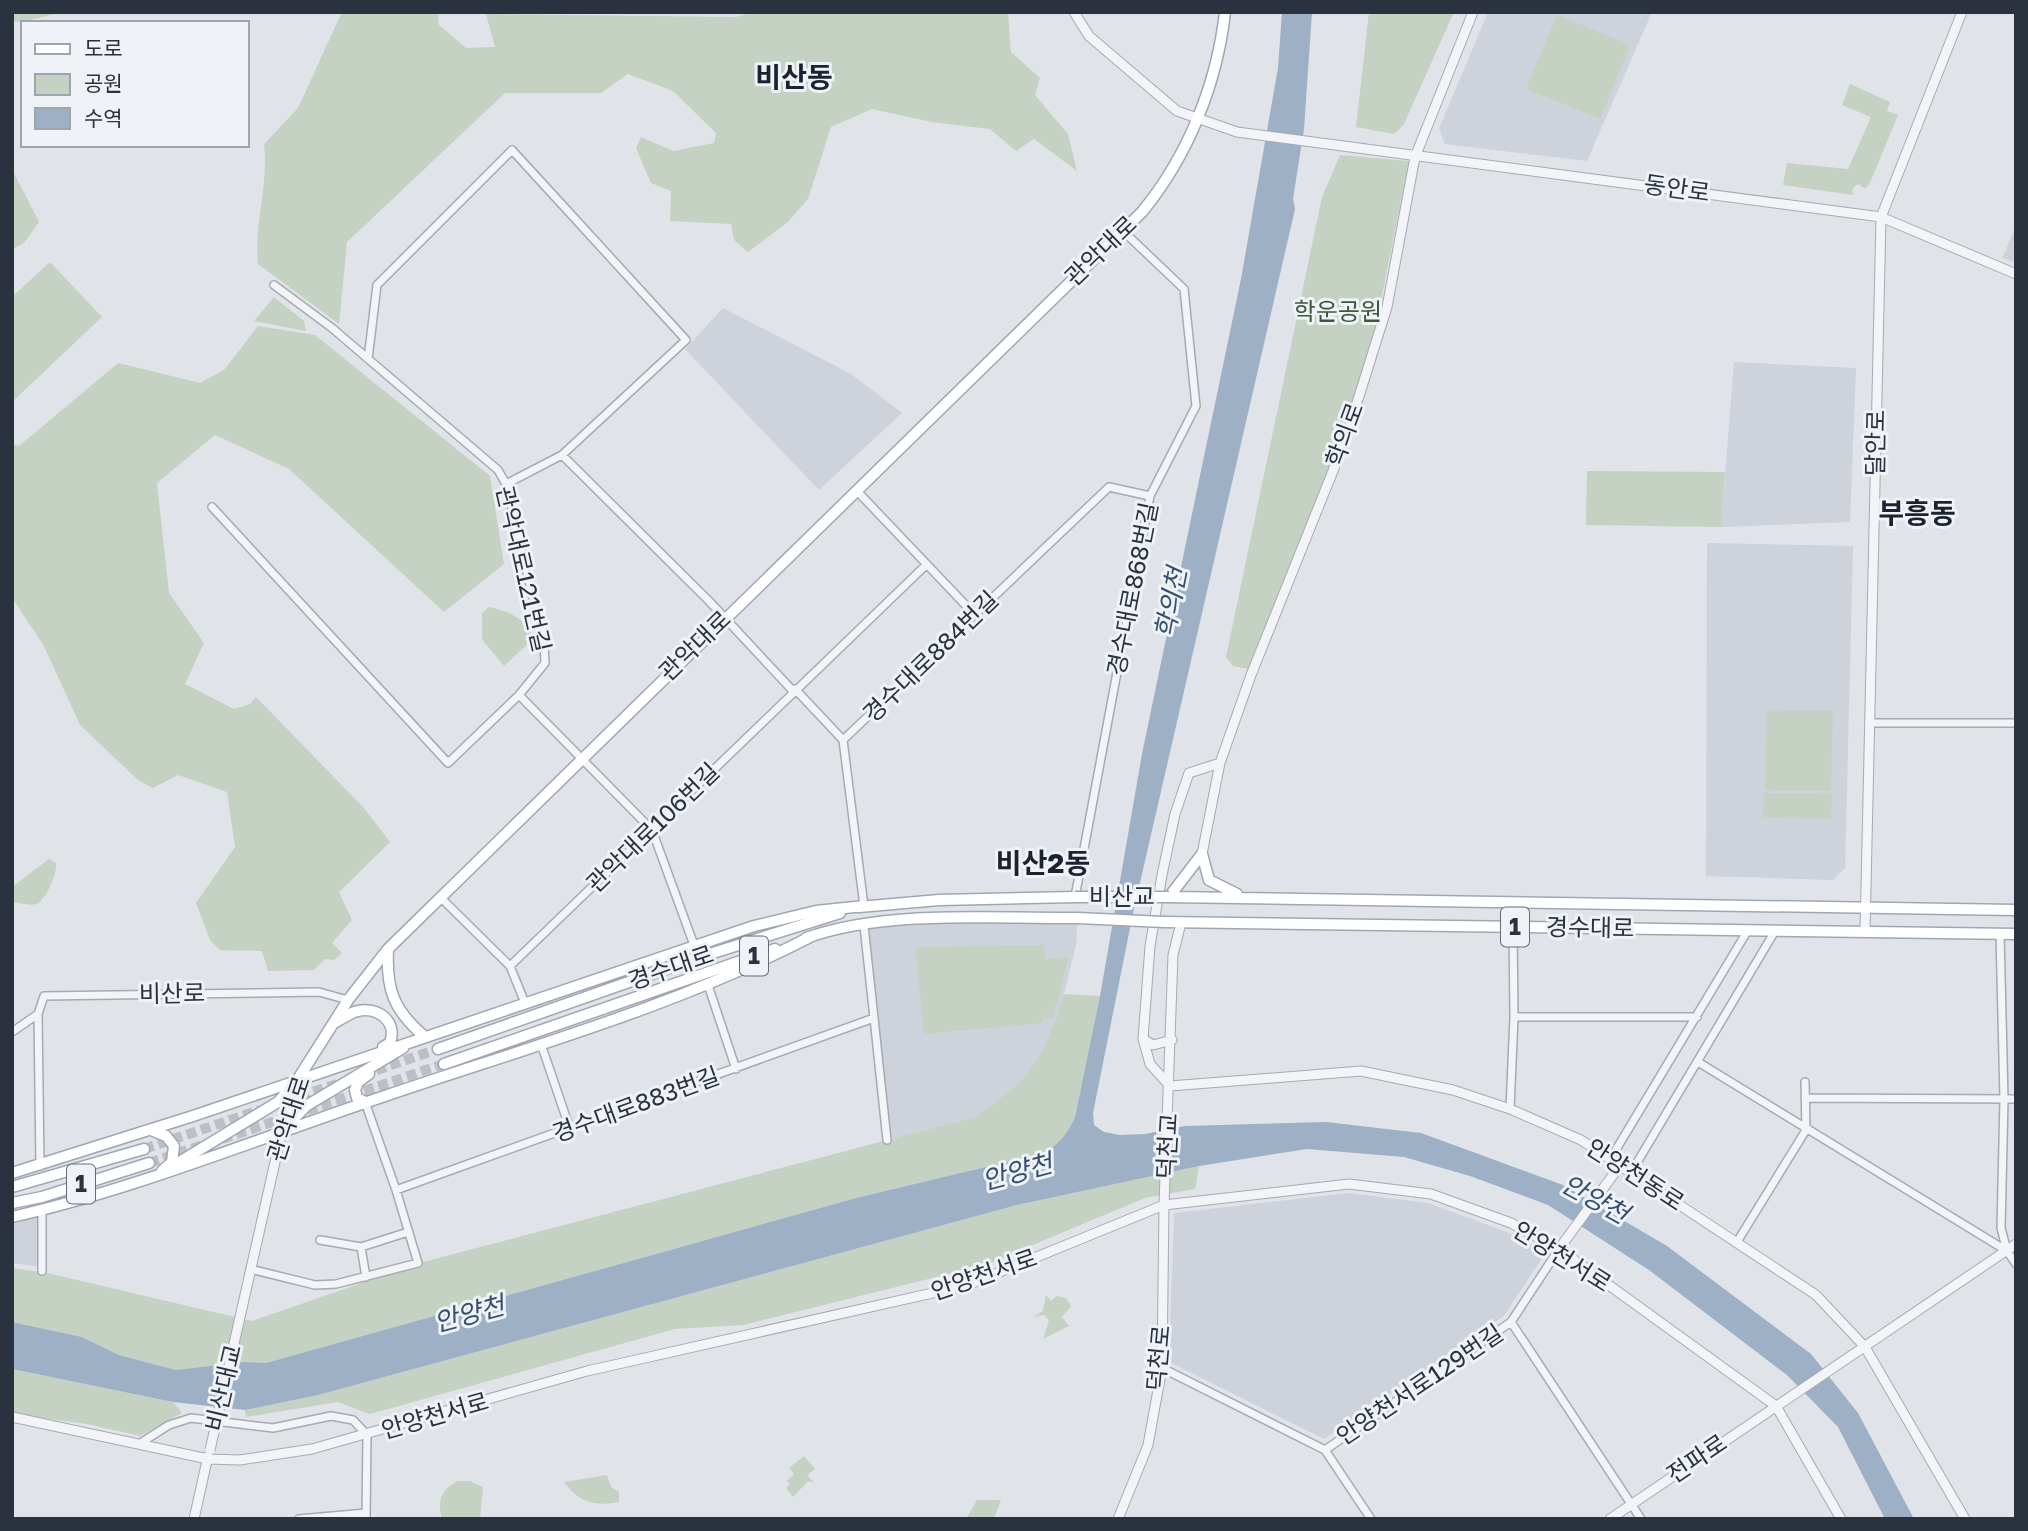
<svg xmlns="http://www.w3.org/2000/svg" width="2028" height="1531" viewBox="0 0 2028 1531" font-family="'Golos Text','Noto Sans KR',sans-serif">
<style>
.built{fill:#ced2da}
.green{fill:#c5d1c2}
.water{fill:#9db0c6}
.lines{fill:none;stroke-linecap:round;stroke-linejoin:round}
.primary-tunnel{stroke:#bcbfc6;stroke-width:10;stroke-dasharray:10 5;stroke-linecap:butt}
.minor-casing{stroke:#a6aab2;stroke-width:10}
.tertiary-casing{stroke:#a6aab2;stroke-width:11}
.primary-casing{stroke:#a0a7b3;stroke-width:13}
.minor{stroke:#f2f4f7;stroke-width:7}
.tertiary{stroke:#f2f4f7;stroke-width:9}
.primary{stroke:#fff;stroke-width:10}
.tertiary-bridge-casing{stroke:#a6aab2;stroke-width:11;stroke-linecap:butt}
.primary-bridge-casing{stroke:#a0a7b3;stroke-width:13;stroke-linecap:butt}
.tertiary-bridge{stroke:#f2f4f7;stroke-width:9}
.primary-bridge{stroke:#fff;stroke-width:10}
.labels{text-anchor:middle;stroke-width:6;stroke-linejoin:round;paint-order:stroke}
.shield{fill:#eff2f6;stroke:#656b76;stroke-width:2}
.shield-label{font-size:23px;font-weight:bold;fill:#2a313f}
.street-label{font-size:24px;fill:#2a313f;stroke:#eff2f6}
.park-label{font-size:24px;fill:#3d5938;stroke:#eff2f6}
.water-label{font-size:26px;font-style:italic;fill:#364e70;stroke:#eff2f6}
.quarter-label{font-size:28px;font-weight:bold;fill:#1c222f;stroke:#eff2f6}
</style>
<rect width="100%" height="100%" fill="#e0e3e8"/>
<path class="built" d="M1488,12H1652L1587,161L1445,144L1439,129Z
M2016,226V263L2002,258Z
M723,308L851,374L902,413L819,490L685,349Z
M1734,362L1856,368L1850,522L1721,527Z
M1707,543L1853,546L1845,868L1833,880L1706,876Z
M1078,918L1076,945L1064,994L1046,1048L1029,1074L1004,1097L975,1117L887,1140L864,926Z
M1349,1193L1428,1203L1507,1232L1546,1252L1504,1316L1324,1439L1169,1362L1174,1213Z
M39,1217L40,1267L12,1263V1224Z"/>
<path class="green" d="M12,12H61L23,22L12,21Z
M342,12H439L438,24L466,48L495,47L486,14L736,17L753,12H1008L1011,52L1040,78L1035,95L1068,134L1077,171L1034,139L1016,151L990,129L931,122L872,109L831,127L808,199L788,222L748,252L734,240L731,224L670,221L671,191L651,183L636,148L641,137L673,151L714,143L716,133L673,91L628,74L601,93H505L347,242L339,324L258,264C254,223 269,184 264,144L298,108Z
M1369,12H1454L1404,124L1394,134L1356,127Z
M1557,15L1630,45L1600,119L1526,89Z
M1850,84L1890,102L1887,111L1898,115L1870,183L1865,189L1858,184L1852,189L1853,195L1783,185L1787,163L1848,169L1871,117L1842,105Z
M1340,155L1409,161L1376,325L1341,440L1249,669L1233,666L1226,657L1322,197Z
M12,169L39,222L24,243L12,249Z
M50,262L102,317L12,402V297Z
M274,297L304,321L306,331L254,321Z
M258,326L315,335L490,476L504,564L444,612L289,469L215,435L157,483L169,593L204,643L185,684L234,709L250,704L256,697L364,808L390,842L339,892L352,920L332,943L342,953L334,960L325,959L314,970L268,971L262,951L220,950L210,940L196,903L235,847L227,792L178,775L153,788L138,780L80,725L44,646L12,598V444L19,446L118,363L200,383L225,369Z
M1587,471L1725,472L1721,527L1586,525Z
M489,607C508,611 528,619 533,639L504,666L482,639V613Z
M1767,710L1833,711L1831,791L1765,790Z
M1764,793L1832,794L1831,819L1763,817Z
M49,859L56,863C58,871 46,901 36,904C30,906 19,903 12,902V887Z
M1044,945L1045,959L1069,958L1053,1018L1045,1019V1015L1042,1023L924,1034L915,947Z
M1064,994L1100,996L1075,1117C1068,1134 1057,1147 1040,1154L856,1198L266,1363L243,1362L176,1370L119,1355L82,1337L12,1322V1268L47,1273L252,1321L359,1284L366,1277L975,1117C1034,1077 1042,1061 1064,994Z
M1199,1166L1195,1189L1145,1198L985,1265L743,1325L675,1329L370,1414L338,1402L246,1417L245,1410L318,1395L1017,1205Z
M1046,1295L1051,1301L1057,1296L1066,1298L1071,1306L1062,1317L1069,1326L1043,1339L1049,1320L1044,1315L1033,1317L1043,1311Z
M12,1369L173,1402L182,1413L140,1436L87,1424L12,1414Z
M804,1456L815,1469L807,1475L814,1483L808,1481L793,1497L786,1488L790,1484L787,1481L794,1474L789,1468Z
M607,1475L611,1487L619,1492V1502C595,1507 578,1502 564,1482Z
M458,1481H470L483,1487L480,1519H442C437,1500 441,1490 458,1481Z
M977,1500H1001L994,1519H966Z"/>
<path class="water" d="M1282,12H1312L1304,129L1293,199L1295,209L1133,913L1093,1113L1094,1125L1104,1132L1120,1135L1145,1134L1185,1126L1326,1122L1421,1133L1563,1185L1667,1246L1811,1354L1858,1413L1914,1519H1885L1838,1427L1787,1375L1649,1270L1548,1205L1470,1176L1404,1157L1307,1149L1199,1166L1017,1205L318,1395L245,1410L173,1402L12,1369V1322L82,1337L119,1355L176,1370L243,1362L266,1363L856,1198L1040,1154C1057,1147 1068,1134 1075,1117L1100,996L1142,754L1241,279L1278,68Z"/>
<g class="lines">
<path class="primary-tunnel" d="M362,1075L438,1049
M285,1101L340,1083
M222,1139L444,1064
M144,1149L260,1110
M149,1163L203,1145"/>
<defs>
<path id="minor" d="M274,285L332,328L498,470L506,484L544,644L545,663L519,695L652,830L694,945
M368,359L377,285L512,150L686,340L562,455
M506,484L562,455L709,601L793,691
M857,491L975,615
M212,507L448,763L519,695
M795,689L843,740
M1870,723H2016
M843,740L1109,487L1150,496
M843,740L864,906
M440,897L510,966L926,565
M1075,897L1150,496L1196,406L1184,289L1122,230
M2000,934L2004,1099L2001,1228L2007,1251L2016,1264
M510,966L525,1003
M708,985L736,1069
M38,1014L40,1166
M1514,1017H1697
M874,1018L887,1140
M12,1032L38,1014L44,996L319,992L348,1000
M541,1044L570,1129
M1698,1062L2007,1251
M1805,1098L2016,1099
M365,1102L396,1190L874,1018L864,926
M1510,1109L1514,1017L1513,927
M1611,1158L1748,930
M1632,1171L1775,931
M42,1210V1271
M320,1240L361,1247
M1737,1242L1806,1130L1805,1082
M250,1269L315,1285L336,1284L418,1263L396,1190
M366,1277L361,1247L408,1232
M1511,1322L1641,1519
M1162,1368L1325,1450L1371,1519
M139,1444L169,1425L191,1418L273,1428L331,1416L353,1420L367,1435L366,1519
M1325,1450L1511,1322L1559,1249
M299,1519L366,1513"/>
<path id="tertiary" d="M1074,12L1089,36L1177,111L1237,132L1881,217L2016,274
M1220,763L1189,773L1175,814L1162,875L1150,946L1143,1039L1150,1064L1170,1086L1361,1071L1453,1090L1510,1109L1581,1140L1816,1295L1865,1347L1965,1519
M1202,854L1220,763L1251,675L1345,441L1387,307L1415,157L1473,12
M1865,932L1881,217L1962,12
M1143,1039L1153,1045L1172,1040
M1559,1249L1621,1164
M238,1326L282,1131
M12,1417L208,1459L240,1460L312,1449L587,1371L968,1285L1164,1205L1349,1184L1431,1194L1511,1223L1559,1249L1776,1406L1841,1519
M194,1519L208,1456
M1118,1519L1148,1445L1162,1368L1164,1205L1173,955L1181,923
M1610,1519L2016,1244"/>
<path id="primary" d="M1202,854L1209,880L1237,894
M1169,897L2016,910
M1169,897L1202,854
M859,907L939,900L1075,897
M1164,922L2016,934
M806,938C887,909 993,919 1078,918
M388,949C386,989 393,1010 425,1037
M334,1023C341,1019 348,1015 354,1012C376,1005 398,1020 390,1043L383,1047
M438,1049L700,957L840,913
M444,1064L775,949
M365,1102L357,1098L355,1090L358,1082L369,1074
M284,1129L306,1106L403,1048
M151,1130L166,1136L174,1146L172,1162L162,1171
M282,1131L298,1079L348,1000L388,949L1142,212C1188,156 1217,84 1225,12
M181,1161L278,1102L294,1084
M12,1173L193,1116L754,926L816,911L864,906
M12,1187L144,1149
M12,1203L42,1197L149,1163
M12,1217C139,1188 262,1137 385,1096C529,1047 677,1006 812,936"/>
</defs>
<use href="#minor" class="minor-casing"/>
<use href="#tertiary" class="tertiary-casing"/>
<use href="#primary" class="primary-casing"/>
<use href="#minor" class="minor"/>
<use href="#tertiary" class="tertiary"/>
<use href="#primary" class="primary"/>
<defs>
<path id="tertiary-bridge" d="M210,1450L238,1326"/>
<path id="primary-bridge" d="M1075,897H1169
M1078,918L1164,922"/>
</defs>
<use href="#tertiary-bridge" class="tertiary-bridge-casing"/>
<use href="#primary-bridge" class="primary-bridge-casing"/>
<use href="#tertiary-bridge" class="tertiary-bridge"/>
<use href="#primary-bridge" class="primary-bridge"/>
</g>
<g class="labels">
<g class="shield">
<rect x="1501" y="907.5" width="28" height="39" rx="5"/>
<rect x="740" y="936.5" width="28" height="39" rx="5"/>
<rect x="67" y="1164.5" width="28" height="39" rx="5"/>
</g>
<g class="shield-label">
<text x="1515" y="935">1</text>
<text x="754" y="964">1</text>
<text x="81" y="1192">1</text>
</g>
<g class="street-label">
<text transform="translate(1677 189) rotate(8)" y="8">동안로</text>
<text transform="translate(1101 251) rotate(-44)" y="8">관악대로</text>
<text transform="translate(1345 435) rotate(-70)" y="8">학의로</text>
<text transform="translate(1876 443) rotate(-89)" y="8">달안로</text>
<text transform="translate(523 569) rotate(77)" y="8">관악대로121번길</text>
<text transform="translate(1133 589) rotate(-79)" y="8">경수대로868번길</text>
<text transform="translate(695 646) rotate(-44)" y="8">관악대로</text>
<text transform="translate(931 657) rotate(-44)" y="8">경수대로884번길</text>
<text transform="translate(653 828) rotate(-44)" y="8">관악대로106번길</text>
<text x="1122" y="905">비산교</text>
<text transform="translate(1590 928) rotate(1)" y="8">경수대로</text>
<text transform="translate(671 968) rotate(-19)" y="8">경수대로</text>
<text transform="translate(172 994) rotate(-1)" y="8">비산로</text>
<text transform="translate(636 1105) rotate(-20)" y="8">경수대로883번길</text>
<text transform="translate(289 1119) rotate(-72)" y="8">관악대로</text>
<text transform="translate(1168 1146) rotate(-87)" y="8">덕천교</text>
<text transform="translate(1635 1175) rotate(33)" y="8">안양천동로</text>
<text transform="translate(1562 1257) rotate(32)" y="8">안양천서로</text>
<text transform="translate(984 1275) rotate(-19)" y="8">안양천서로</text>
<text transform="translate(1159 1358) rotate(-85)" y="8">덕천로</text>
<text transform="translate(1420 1385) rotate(-34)" y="8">안양천서로129번길</text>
<text transform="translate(224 1388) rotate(-77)" y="8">비산대교</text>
<text transform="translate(435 1416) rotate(-16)" y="8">안양천서로</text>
<text transform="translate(1697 1459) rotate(-34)" y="8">전파로</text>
</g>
<g class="park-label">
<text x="1338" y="320">학운공원</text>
</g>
<g class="water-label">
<text transform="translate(1171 603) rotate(-79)" y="9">학의천</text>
<text transform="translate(1017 1172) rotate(-15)" y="9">안양천</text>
<text transform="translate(1595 1199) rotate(29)" y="9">안양천</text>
<text transform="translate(469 1314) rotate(-15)" y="9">안양천</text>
</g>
<g class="quarter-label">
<text x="794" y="87">비산동</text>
<text x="1917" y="523">부흥동</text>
<text x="1043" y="873">비산2동</text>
</g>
</g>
<rect width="2028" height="1531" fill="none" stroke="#2a313f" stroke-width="28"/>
<rect x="21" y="21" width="228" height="126" fill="#eff2f6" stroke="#a0a5ad" stroke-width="2"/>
<rect x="35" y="44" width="35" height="10" fill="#ffffff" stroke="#a0a5ad" stroke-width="2"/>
<text x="84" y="56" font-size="21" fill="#2a313f">도로</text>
<rect x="35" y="74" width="35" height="21" fill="#c5d1c2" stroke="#a0a5ad" stroke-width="2"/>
<text x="84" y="91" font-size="21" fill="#2a313f">공원</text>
<rect x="35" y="108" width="35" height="21" fill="#9db0c6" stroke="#a0a5ad" stroke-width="2"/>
<text x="84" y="126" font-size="21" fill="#2a313f">수역</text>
</svg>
